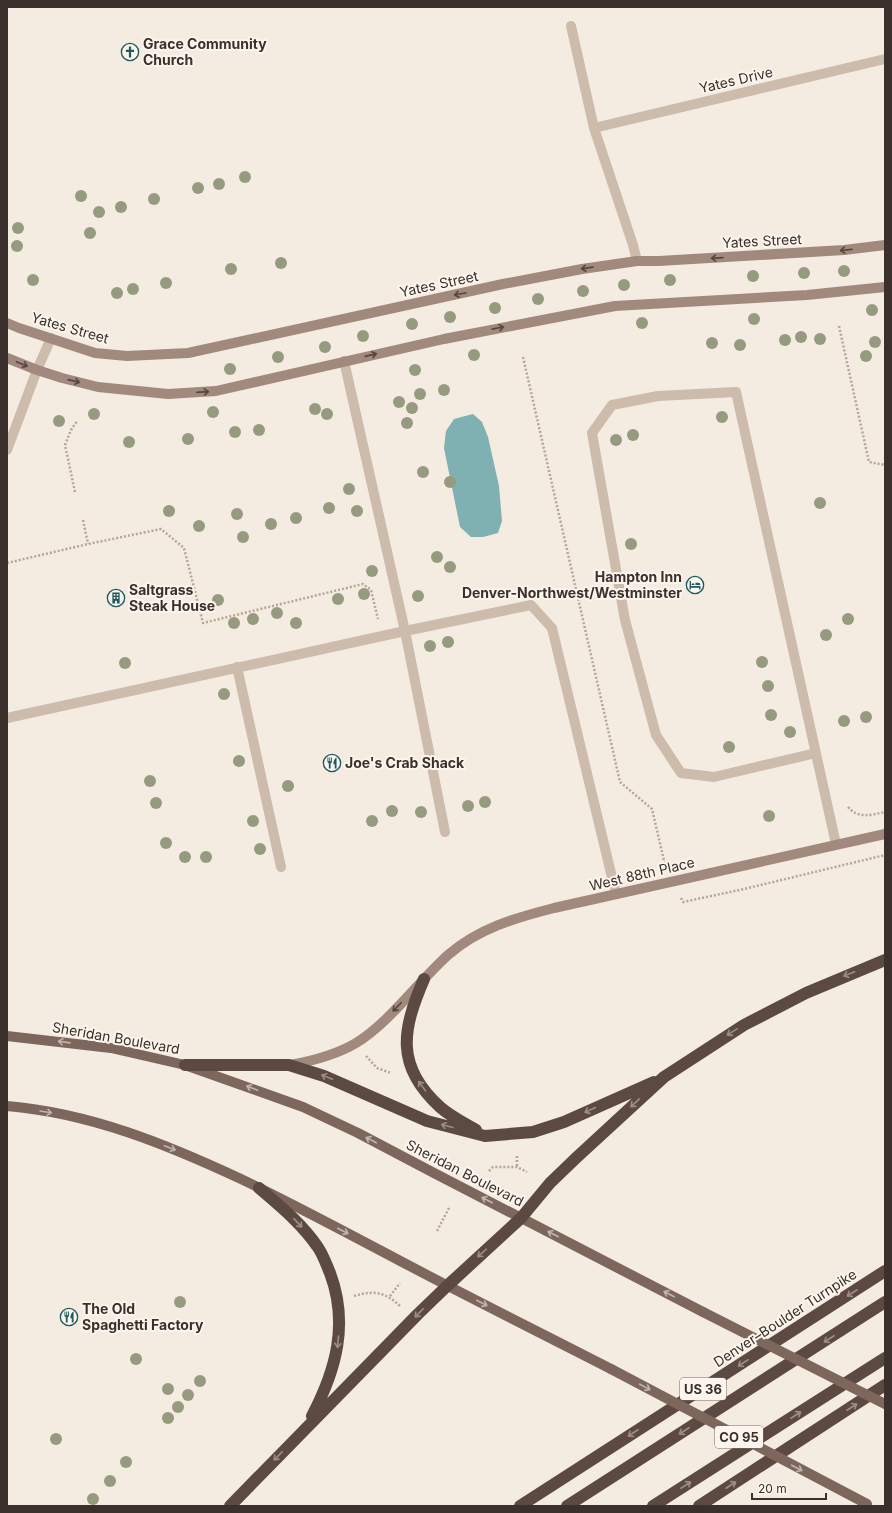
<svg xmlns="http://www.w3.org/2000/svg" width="892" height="1513" viewBox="0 0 892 1513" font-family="Inter,sans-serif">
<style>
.water{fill:#7fb0b2}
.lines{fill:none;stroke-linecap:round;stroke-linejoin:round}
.path{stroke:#b9a596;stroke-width:2.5;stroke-dasharray:2 2;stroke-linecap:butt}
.lane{stroke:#cdbbac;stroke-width:10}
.street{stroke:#cdbbac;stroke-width:10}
.secondary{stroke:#a18a7d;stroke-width:10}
.primary{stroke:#7d675c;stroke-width:10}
.highway{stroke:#5c4a42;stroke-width:12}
.primary-bridge{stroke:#7d675c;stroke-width:10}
.tree{fill:#969b7f}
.oneway{stroke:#544640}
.oneway2{stroke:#9c8e87}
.oneway3{stroke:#c2b5ac}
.labels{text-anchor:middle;stroke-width:4;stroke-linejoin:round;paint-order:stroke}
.shield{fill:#fbf5ee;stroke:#756b66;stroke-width:1}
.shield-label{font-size:13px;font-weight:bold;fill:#3b302b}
.poi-label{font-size:14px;font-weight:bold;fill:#3b302b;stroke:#fbf5ee;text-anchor:start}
.street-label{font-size:14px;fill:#3b302b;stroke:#fbf5ee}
</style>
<rect width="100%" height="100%" fill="#f4ebe1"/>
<path class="water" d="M473,414L482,422L488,437L499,486L502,521L498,533L483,537H471L460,527L444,448L446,431L454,419Z"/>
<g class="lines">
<path class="path" d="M839,326L869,462L885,465
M523,357L620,782L652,809L665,865
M75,492L65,445L71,430L77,421
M83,520L88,544
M7,563L88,544L161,529L184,548L203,623L363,584L371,590L378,619
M848,807C858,819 871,815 885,812
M681,898L683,902L744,889L885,855
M366,1056L377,1068L391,1073
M517,1156V1167
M489,1171L493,1167H517L527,1172
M437,1231L450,1206
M354,1296C374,1290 385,1292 400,1306
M390,1296L400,1283"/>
<path class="lane" d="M344,361L405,631L445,832
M7,450L37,370L51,338
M237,667L281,867
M7,718L405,631L531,605L552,628L616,894
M816,753L714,777L681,773L656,735L625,620L592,433L612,405L658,396L736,392L836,844"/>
<path class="street" d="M571,26L594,128L633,245L637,261
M594,128L885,59"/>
<path class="secondary" d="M7,323L19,328L95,353L127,356L188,353L503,284L582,269L637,261H659L844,250L885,245
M7,358L37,370L62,378L98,387L168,394L216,391L444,339L615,306L807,295L885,287
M290,1065C312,1061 336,1055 356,1043C389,1023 418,982 448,955C479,928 515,918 554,908L885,834"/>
<path class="primary" d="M7,1036L111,1048L185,1065L303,1107L358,1133L434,1173L703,1312
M7,1106C90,1113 166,1144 241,1179C291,1203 340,1229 389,1255C462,1294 537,1331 611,1369"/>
<path class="highway" d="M424,979C402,1030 395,1066 440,1107C450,1116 464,1123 476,1130
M185,1065H289L324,1076L427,1121L485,1136L533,1132L564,1122L654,1082
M259,1188C280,1206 301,1223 317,1246C323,1254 326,1264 330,1273C349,1324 336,1370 312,1416
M230,1506L418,1314L447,1286L521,1218L550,1183L576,1158L664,1077L744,1025L806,993L885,960
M520,1506L885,1271
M567,1506L885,1302
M653,1506L885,1358
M699,1506L885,1385"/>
<path class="primary-bridge" d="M703,1312L885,1404
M611,1369L867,1504"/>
</g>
<g class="tree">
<circle cx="245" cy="177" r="6"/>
<circle cx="219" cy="184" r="6"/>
<circle cx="198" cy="188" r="6"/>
<circle cx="81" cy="196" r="6"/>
<circle cx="154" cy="199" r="6"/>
<circle cx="121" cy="207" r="6"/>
<circle cx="99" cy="212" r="6"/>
<circle cx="18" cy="228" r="6"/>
<circle cx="90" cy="233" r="6"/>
<circle cx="17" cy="246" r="6"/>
<circle cx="281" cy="263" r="6"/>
<circle cx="231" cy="269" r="6"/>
<circle cx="844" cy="271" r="6"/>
<circle cx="804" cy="273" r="6"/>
<circle cx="753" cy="276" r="6"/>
<circle cx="33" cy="280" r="6"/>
<circle cx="670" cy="280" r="6"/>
<circle cx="166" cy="283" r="6"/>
<circle cx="624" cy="285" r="6"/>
<circle cx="133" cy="289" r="6"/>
<circle cx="583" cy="291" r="6"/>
<circle cx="117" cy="293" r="6"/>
<circle cx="538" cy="299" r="6"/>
<circle cx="495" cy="308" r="6"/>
<circle cx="872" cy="310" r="6"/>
<circle cx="450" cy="317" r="6"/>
<circle cx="754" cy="319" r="6"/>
<circle cx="642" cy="323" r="6"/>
<circle cx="412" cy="324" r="6"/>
<circle cx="363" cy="336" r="6"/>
<circle cx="801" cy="337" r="6"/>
<circle cx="820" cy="339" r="6"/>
<circle cx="785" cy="340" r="6"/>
<circle cx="875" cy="342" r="6"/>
<circle cx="712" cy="343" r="6"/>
<circle cx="740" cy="345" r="6"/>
<circle cx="325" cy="347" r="6"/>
<circle cx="474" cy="355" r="6"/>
<circle cx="866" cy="356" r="6"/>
<circle cx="278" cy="357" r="6"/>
<circle cx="230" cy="369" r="6"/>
<circle cx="415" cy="370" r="6"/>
<circle cx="444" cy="390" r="6"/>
<circle cx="420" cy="394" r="6"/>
<circle cx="399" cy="402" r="6"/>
<circle cx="412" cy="408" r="6"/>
<circle cx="315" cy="409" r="6"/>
<circle cx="213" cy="412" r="6"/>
<circle cx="94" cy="414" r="6"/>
<circle cx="327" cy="414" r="6"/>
<circle cx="722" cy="417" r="6"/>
<circle cx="59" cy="421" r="6"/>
<circle cx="407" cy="423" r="6"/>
<circle cx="259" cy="430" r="6"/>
<circle cx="235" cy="432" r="6"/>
<circle cx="633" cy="435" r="6"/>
<circle cx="188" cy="439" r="6"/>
<circle cx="616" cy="440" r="6"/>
<circle cx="129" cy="442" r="6"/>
<circle cx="423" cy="472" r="6"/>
<circle cx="450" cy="482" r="6"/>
<circle cx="349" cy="489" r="6"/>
<circle cx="820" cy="503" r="6"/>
<circle cx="329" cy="508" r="6"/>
<circle cx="169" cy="511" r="6"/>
<circle cx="357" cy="511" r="6"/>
<circle cx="237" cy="514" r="6"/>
<circle cx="296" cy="518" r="6"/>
<circle cx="271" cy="524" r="6"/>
<circle cx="199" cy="526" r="6"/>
<circle cx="243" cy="537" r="6"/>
<circle cx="631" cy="544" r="6"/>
<circle cx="437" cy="557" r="6"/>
<circle cx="450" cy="567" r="6"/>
<circle cx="372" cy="571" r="6"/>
<circle cx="364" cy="594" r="6"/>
<circle cx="418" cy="596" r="6"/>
<circle cx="338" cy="599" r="6"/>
<circle cx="218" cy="600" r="6"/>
<circle cx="277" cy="613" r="6"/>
<circle cx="253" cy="619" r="6"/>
<circle cx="848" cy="619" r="6"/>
<circle cx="234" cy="623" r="6"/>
<circle cx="296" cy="623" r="6"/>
<circle cx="826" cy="635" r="6"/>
<circle cx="448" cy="642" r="6"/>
<circle cx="430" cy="646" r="6"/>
<circle cx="762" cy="662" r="6"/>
<circle cx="125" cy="663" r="6"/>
<circle cx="768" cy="686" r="6"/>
<circle cx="224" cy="694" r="6"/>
<circle cx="771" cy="715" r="6"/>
<circle cx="866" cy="717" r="6"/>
<circle cx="844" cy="721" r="6"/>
<circle cx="790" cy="732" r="6"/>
<circle cx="729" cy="747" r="6"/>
<circle cx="239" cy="761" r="6"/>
<circle cx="150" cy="781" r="6"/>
<circle cx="288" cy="786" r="6"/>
<circle cx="485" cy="802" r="6"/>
<circle cx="156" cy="803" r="6"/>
<circle cx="468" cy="806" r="6"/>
<circle cx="392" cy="811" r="6"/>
<circle cx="421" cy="812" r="6"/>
<circle cx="769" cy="816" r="6"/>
<circle cx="253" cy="821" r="6"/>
<circle cx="372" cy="821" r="6"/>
<circle cx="166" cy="843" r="6"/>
<circle cx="260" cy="849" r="6"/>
<circle cx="185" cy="857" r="6"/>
<circle cx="206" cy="857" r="6"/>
<circle cx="180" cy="1302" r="6"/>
<circle cx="136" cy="1359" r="6"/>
<circle cx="200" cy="1381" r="6"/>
<circle cx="168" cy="1389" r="6"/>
<circle cx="188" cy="1395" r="6"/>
<circle cx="178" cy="1407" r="6"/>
<circle cx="168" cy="1418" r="6"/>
<circle cx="56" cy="1439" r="6"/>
<circle cx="126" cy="1462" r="6"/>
<circle cx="110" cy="1481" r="6"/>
<circle cx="93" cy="1499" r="6"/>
</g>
<defs><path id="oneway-shaft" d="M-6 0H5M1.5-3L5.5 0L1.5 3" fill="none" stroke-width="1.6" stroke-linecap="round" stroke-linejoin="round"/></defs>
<g class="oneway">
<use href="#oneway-shaft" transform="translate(846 250) rotate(174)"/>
<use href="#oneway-shaft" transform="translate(717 258) rotate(176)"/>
<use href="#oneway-shaft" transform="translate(587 268) rotate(172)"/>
<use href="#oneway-shaft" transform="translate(460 294) rotate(168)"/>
<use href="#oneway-shaft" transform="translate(498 328) rotate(-11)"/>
<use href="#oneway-shaft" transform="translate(371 355) rotate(-13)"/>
<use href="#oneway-shaft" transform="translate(22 364) rotate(23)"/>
<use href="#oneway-shaft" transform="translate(74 381) rotate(13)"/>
<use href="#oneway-shaft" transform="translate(203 392) rotate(-4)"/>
<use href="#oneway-shaft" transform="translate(397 1007) rotate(134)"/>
</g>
<g class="oneway2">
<use href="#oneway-shaft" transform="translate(849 974) rotate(158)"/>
<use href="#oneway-shaft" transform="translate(732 1032) rotate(148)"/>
<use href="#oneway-shaft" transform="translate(327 1077) rotate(-158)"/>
<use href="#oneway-shaft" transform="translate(422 1086) rotate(-126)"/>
<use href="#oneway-shaft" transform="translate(635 1103) rotate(137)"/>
<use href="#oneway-shaft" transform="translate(590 1110) rotate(155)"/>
<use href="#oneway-shaft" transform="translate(447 1126) rotate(-165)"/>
<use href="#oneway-shaft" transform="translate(298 1223) rotate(47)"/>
<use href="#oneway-shaft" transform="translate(482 1253) rotate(138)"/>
<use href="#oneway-shaft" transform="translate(852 1293) rotate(147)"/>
<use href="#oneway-shaft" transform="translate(419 1313) rotate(134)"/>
<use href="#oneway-shaft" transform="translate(829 1339) rotate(147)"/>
<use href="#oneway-shaft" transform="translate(338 1342) rotate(95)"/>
<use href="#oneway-shaft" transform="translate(743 1363) rotate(147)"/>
<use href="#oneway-shaft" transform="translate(852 1407) rotate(-33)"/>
<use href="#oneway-shaft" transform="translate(796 1415) rotate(-33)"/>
<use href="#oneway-shaft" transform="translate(684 1431) rotate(147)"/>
<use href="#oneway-shaft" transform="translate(633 1433) rotate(147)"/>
<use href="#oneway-shaft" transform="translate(278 1456) rotate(134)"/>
<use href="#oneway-shaft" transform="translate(686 1485) rotate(-33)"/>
<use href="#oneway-shaft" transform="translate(731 1485) rotate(-33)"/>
</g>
<g class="oneway3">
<use href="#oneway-shaft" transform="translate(64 1042) rotate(-172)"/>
<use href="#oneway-shaft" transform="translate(252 1088) rotate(-159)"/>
<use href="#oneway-shaft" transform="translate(46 1112) rotate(9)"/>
<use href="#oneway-shaft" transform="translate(371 1140) rotate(-152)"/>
<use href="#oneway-shaft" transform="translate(170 1148) rotate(21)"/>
<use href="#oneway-shaft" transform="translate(487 1200) rotate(-153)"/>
<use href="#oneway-shaft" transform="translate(343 1231) rotate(27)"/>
<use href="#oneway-shaft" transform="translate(553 1234) rotate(-153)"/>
<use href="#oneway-shaft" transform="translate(669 1294) rotate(-153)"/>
<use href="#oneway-shaft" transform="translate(482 1303) rotate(27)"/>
<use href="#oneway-shaft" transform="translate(645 1387) rotate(28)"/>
<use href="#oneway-shaft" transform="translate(797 1468) rotate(28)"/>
</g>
<defs>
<symbol id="church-ring" viewBox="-11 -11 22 22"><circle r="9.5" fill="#fbf5ee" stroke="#1f5a5e" stroke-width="1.5"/><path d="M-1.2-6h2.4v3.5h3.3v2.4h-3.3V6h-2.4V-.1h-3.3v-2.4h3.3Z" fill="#1f5a5e"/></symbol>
<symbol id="hotel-ring" viewBox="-11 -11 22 22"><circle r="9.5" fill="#fbf5ee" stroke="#1f5a5e" stroke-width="1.5"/><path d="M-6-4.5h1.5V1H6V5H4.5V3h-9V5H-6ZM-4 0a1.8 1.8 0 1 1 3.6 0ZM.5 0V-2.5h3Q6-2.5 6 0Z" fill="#1f5a5e"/></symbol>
<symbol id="building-ring" viewBox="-11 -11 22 22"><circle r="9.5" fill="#fbf5ee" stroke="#1f5a5e" stroke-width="1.5"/><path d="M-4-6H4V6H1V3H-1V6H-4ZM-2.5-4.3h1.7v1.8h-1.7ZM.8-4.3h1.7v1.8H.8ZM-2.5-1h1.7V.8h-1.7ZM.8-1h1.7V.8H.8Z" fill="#1f5a5e"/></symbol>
<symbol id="restaurant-ring" viewBox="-11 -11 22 22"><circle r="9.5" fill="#fbf5ee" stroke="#1f5a5e" stroke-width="1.5"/><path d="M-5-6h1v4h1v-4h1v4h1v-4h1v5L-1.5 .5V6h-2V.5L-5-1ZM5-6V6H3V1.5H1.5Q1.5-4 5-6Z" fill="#1f5a5e"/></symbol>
</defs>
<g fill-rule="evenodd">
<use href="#church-ring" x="120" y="42" width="20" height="20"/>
<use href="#hotel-ring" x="685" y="575" width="20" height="20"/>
<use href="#building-ring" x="106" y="588" width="20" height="20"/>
<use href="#restaurant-ring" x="322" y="753" width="20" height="20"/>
<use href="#restaurant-ring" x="59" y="1307" width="20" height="20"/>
</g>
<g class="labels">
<g class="shield">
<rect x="680" y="1378" width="46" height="22" rx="3"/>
<rect x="715" y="1426" width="48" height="22" rx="3"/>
</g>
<g class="shield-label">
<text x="703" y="1394">US 36</text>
<text x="739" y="1442">CO 95</text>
</g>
<g class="poi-label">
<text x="143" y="49">Grace Community<tspan x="143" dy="16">Church</tspan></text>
<text x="682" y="582" text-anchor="end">Hampton Inn<tspan x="682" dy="16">Denver-Northwest/Westminster</tspan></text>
<text x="129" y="595">Saltgrass<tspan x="129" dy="16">Steak House</tspan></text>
<text x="345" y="768">Joe's Crab Shack</text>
<text x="82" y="1314">The Old<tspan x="82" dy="16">Spaghetti Factory</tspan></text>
</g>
<g class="street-label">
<text transform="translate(736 80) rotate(-13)" y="5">Yates Drive</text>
<text transform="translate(762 241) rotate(-3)" y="5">Yates Street</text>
<text transform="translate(439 284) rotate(-12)" y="5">Yates Street</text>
<text transform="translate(70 328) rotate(16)" y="5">Yates Street</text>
<text transform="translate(642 874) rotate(-13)" y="5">West 88th Place</text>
<text transform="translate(116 1038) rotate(10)" y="5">Sheridan Boulevard</text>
<text transform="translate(465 1173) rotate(27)" y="5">Sheridan Boulevard</text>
<text transform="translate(785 1318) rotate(-33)" y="5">Denver–Boulder Turnpike</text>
</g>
</g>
<rect width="892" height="1513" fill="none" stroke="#3b302b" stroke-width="16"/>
<path d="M752 1493v6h74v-6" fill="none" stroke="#3b302b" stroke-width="2"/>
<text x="758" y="1493" font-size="12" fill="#3b302b" stroke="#fbf5ee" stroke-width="3" paint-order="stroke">20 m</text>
</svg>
